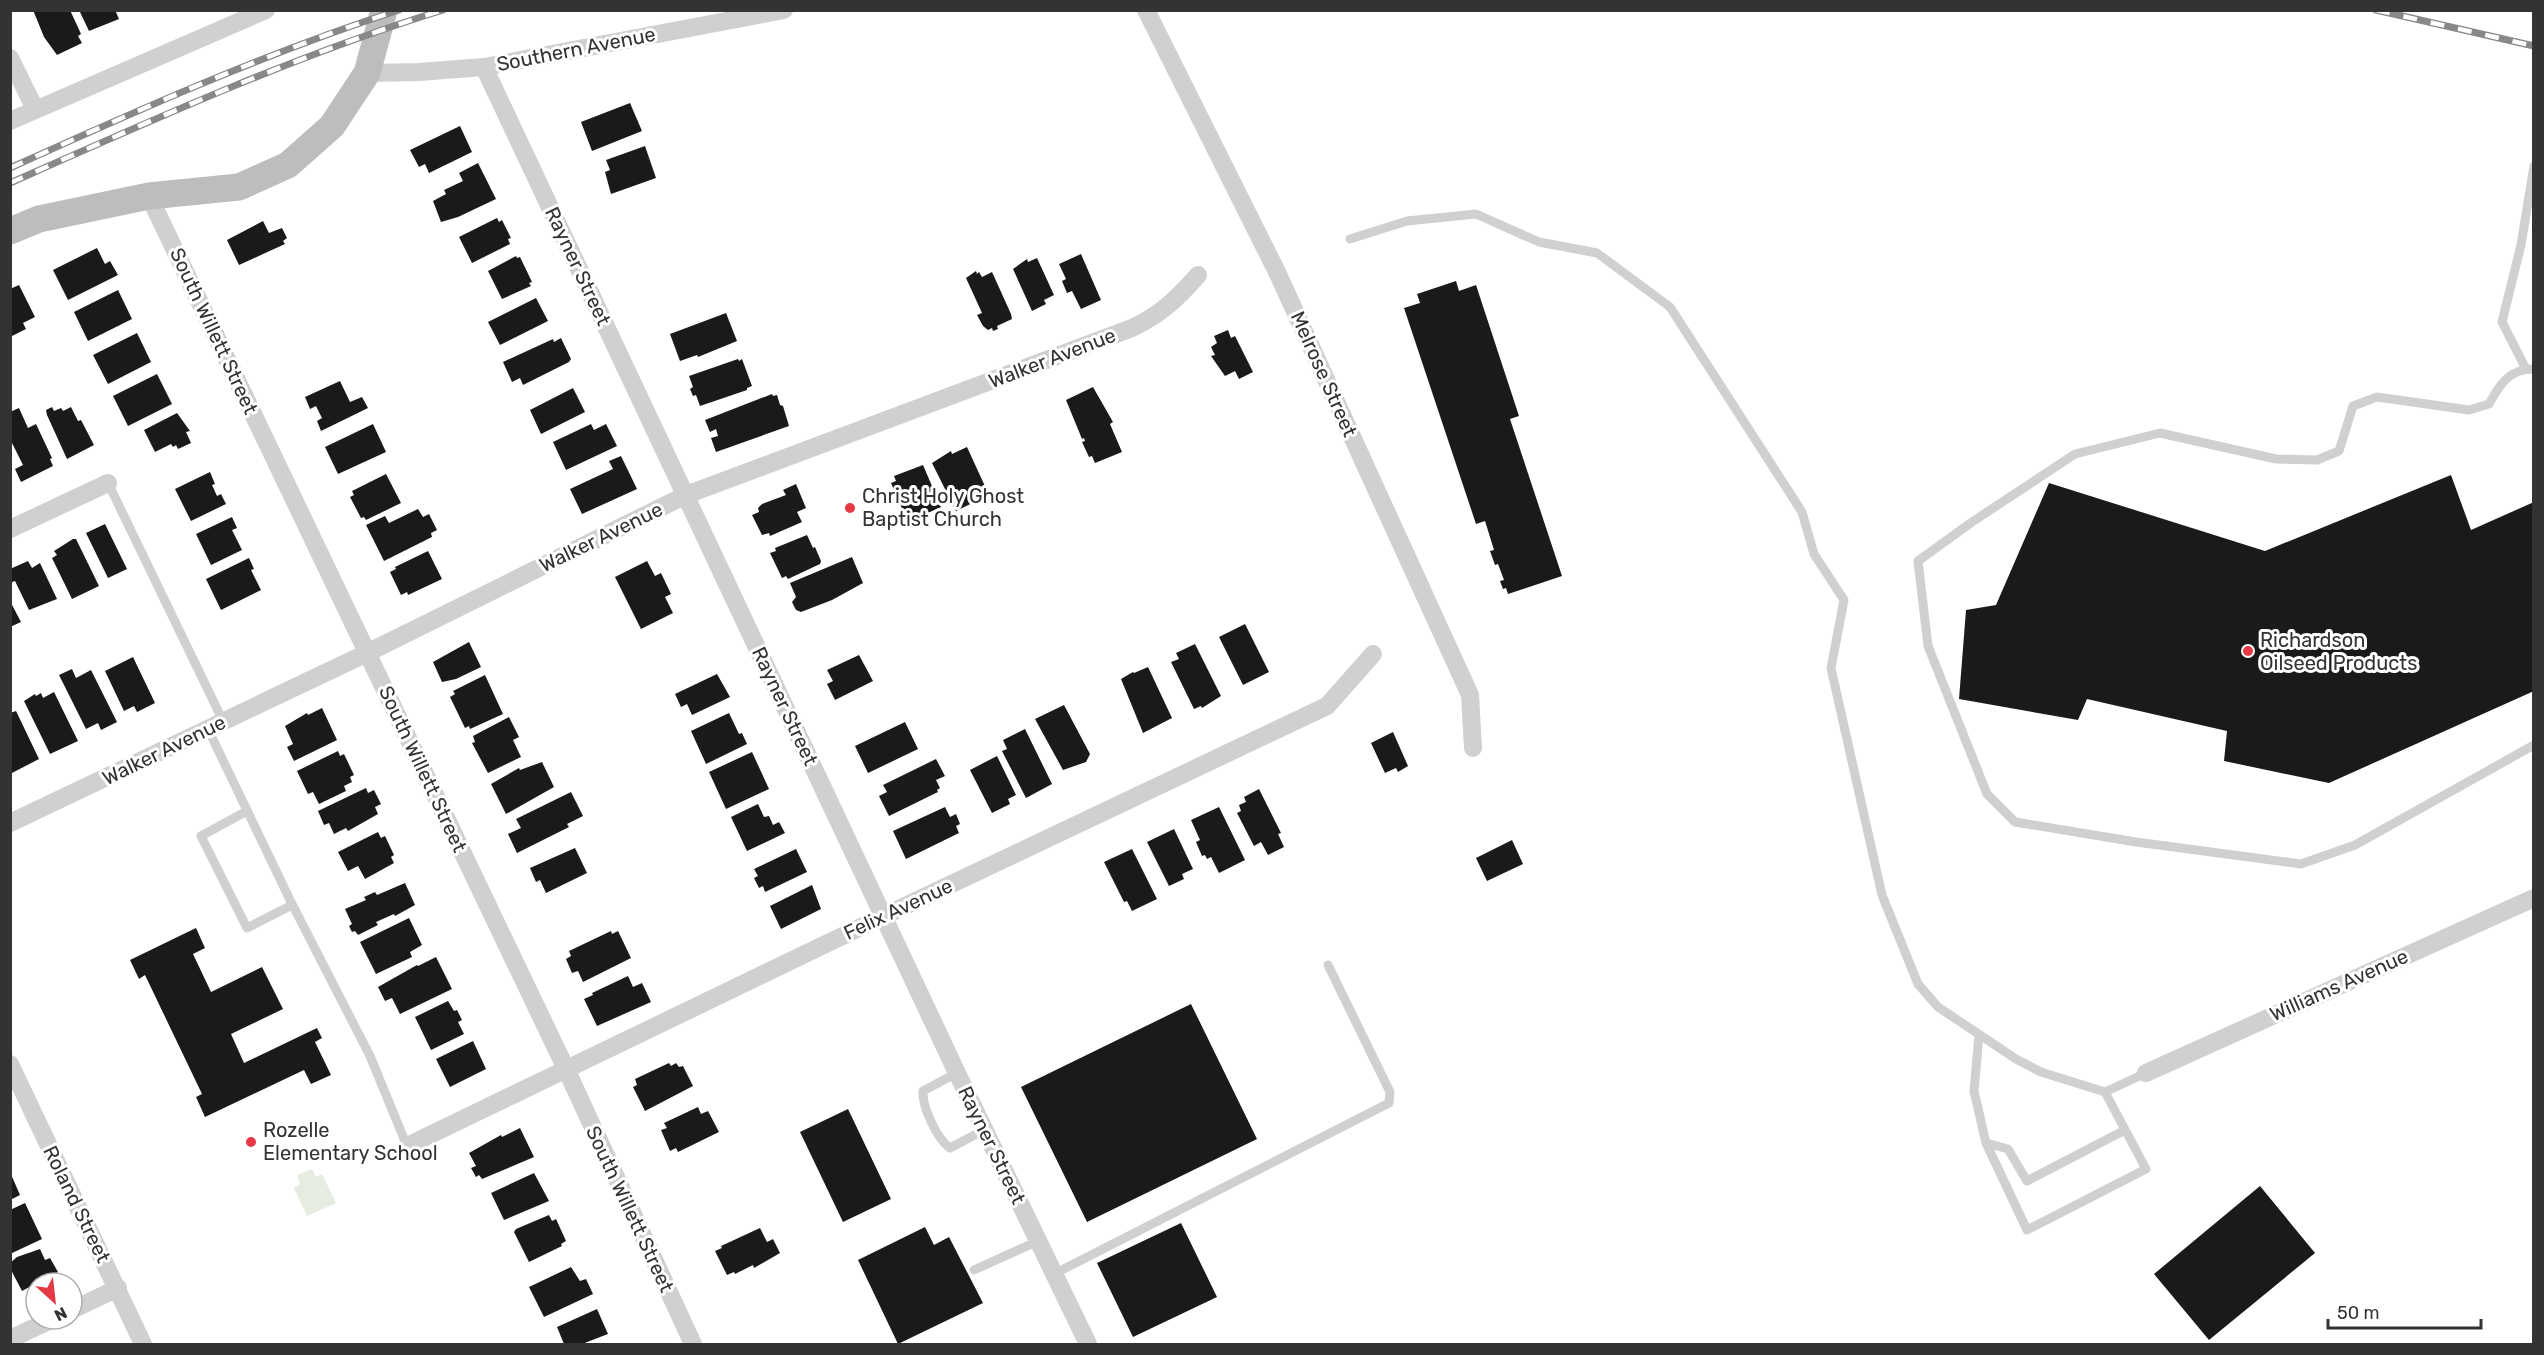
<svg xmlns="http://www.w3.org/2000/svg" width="2544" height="1355" viewBox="0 0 2544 1355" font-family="Rubik,sans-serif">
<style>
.green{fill:#e6ecdf}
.building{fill:#1a1a1a}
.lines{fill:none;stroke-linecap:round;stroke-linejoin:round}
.lane{stroke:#d0d0d0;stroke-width:9}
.street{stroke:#d0d0d0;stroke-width:18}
.secondary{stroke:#bdbdbd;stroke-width:27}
.rail-casing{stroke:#888;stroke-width:7}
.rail{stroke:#fff;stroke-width:4.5;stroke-dasharray:14;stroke-linecap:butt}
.poi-dot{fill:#e63946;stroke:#fff;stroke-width:2}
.labels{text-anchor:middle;stroke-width:6;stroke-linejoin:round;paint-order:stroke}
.street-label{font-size:20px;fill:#333;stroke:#fff}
.poi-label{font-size:20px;fill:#333;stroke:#fff;text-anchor:start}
</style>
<rect width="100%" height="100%" fill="#fff"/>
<path class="green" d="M312,1169L316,1177L322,1174L336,1203L307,1216L294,1188L300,1184L297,1175Z"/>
<path class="building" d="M33,10H70L81,34L78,36L82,43L57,55L44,37Z
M79,10H115L119,19L89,31Z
M630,103L642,131L592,151L581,122Z
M460,126L472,152L429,173L425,164L419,167L410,150Z
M645,146L656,178L611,194L605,172L610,170L606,160Z
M478,163L496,199L458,217L441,222L433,201L446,194L444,190L463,181L459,173Z
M497,218L499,222L502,220L511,238L508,239L510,244L472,263L459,237Z
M263,221L269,233L282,228L287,238L283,241L285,244L239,265L227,240Z
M97,248L105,264L110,261L118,275L68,300L53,270Z
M1081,254L1101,300L1081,309L1072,291L1067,293L1062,281L1066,279L1059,264Z
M516,256L517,258L520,257L532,282L529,283L531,286L502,299L488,271Z
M1037,258L1054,295L1044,300L1046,304L1032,311L1013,269L1027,259L1028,262Z
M976,271L977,274L979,272L982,277L992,272L1011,314L1012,319L997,326L998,329L993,331L992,328L988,330L983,326L977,315L982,313L966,278Z
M1456,281L1459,291L1476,285L1519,416L1510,419L1562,576L1508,594L1506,588L1503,589L1500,581L1504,580L1498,564L1495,565L1490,551L1494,550L1485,521L1476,524L1404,308L1420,303L1417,294Z
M19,285L35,317L23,323L26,329L12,336L10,289Z
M118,290L132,319L88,341L74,312Z
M536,298L548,321L500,345L488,322Z
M726,313L737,341L698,357L697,355L680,361L670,334Z
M1228,330L1231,338L1235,336L1253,372L1239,379L1235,371L1225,376L1211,356L1215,355L1211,347L1217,343L1214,336Z
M137,333L151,362L108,384L93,355Z
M561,338L571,359L569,362L523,385L520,378L512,382L503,362L553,339L554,342Z
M738,359L739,361L742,359L752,386L747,388V390L700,406L696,395L693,396L690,389L693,387L689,376Z
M157,374L172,404L128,426L113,396Z
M340,381L350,402L362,397L368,408L321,431L317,421L322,418L316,406L310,409L305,397Z
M1093,387L1113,422L1110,424L1122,452L1095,463L1092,456L1089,457L1082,442L1085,441L1084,438L1082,439L1066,400Z
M573,388L585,412L541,434L530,410Z
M772,394L773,396L777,395L780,405L783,406L789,426L716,452L711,438L718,436L716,429L710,432L705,420Z
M52,407L54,411L61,408L63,411L71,407L78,421L81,420L94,445L67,459L47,415L46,410Z
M19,408L28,428L36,424L52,458L50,459L53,466L21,482L15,469L23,465L10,439V412Z
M177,413L190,431L186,432L191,443L178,449L176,445L173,447L171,444L155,452L144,430Z
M373,424L386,452L338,474L325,447Z
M591,424L594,430L606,424L617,446L566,470L553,442Z
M967,447L989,495L956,511L932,463L951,451L952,454Z
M621,456L637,489L582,514L570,489L613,469L609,461Z
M923,465L941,507L908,522L891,483L896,481L894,476Z
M210,472L215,484L212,485L217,496L221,494L226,504L191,521L175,489Z
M386,474L401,503L366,520L364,517L361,518L350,497L354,495L352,491Z
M2451,475L2471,530L2534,502V691L2329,783L2224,761L2227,731L2087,699L2078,720L1959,699L1966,610L1996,605L2049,483L2265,551Z
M796,484L806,508L797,512L802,522L770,536L769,533L762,535L752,515L759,512L758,508L762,504L786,495L783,490Z
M418,509L423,517L429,514L437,530L431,533L432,537L384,561L366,525L385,516L389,523Z
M232,517L237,528L232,530L242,550L211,565L196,534Z
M105,524L127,569L108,578L86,533Z
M807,535L813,548L815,547L821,561L820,564L788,579L786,576L782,578L770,553L776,551L775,548Z
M73,539H76L99,586L72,599L52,558L57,555L54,551Z
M428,551L442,579L408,595L407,592L401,595L390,572L396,569L395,567Z
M852,557L863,583L832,600L801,612L796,610L792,602L796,597L790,583Z
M249,558L254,569L251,570L261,590L221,610L206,579Z
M28,561L32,568L40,563L57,599L29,610L15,581L10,583V569Z
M647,561L655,576L661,573L671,594L665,597L673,613L641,629L615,577Z
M10,601L21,622L10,627Z
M1245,624L1269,672L1243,685L1219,637Z
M469,642L481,667L456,679L442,682L433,662Z
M1195,644L1221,696L1202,708L1201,706L1194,709L1171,662L1179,659L1176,653Z
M859,655L873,681L835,700L827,684L833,681L827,670Z
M133,657L155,703L137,712L134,706L124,711L105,671Z
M1148,667L1172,718L1143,733L1121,679L1133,672L1134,673Z
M72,669L76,678L91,670L117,722L101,730L98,723L86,729L59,675Z
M717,674L730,697L692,715L687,704L681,707L675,694Z
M485,675L503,714L470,729L469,726L465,728L450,697L455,694L453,691Z
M54,692L78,741L50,754L24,701L35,694L36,696L41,693L43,698Z
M1064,705L1090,754L1086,762L1063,770L1035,719Z
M322,708L337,740L294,761L287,747L293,744L285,726L307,713L308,715Z
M16,711L39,759L10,774V713Z
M729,713L739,734L742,733L747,744L706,764L691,731Z
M509,717L519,737L513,740L521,757L488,773L472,743L475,742L473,736Z
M905,722L918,749L868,773L855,746Z
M1025,729L1052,784L1026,798L1002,751L1007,749L1003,740Z
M1393,732L1408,766L1398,772L1396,768L1385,773L1371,743Z
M338,751L340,756L344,754L354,775L350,777L352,782L344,786L346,791L319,804L313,792L308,794L297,771Z
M752,752L769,789L726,809L709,772Z
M997,756L1016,795L1008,799L1010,804L992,813L970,770Z
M936,759L945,776L936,780L940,788L937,790L938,792L889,816L879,796L887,792L883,785Z
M542,762L554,787L506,814L491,784L519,768L520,770Z
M366,788L368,793L374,790L381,804L375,807L378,814L348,831L346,828L334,834L329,823L324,825L318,811Z
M1259,789L1281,833L1278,834L1284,847L1268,855L1261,842L1254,846L1237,813L1241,811L1239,805L1246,802L1244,797Z
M571,792L583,816L567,824L569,827L517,853L508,834L521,828L516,819Z
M758,804L764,817L769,816L773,825L779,822L785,833L747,851L731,817Z
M945,807L950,817L956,814L960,824L956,826L959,833L906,859L893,831Z
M1219,807L1245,860L1219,873L1211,857L1207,859L1205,855L1202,856L1196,842L1200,840L1191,820Z
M1174,829L1193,869L1182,874L1184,879L1169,886L1147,842Z
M378,832L381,838L385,836L394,855L391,857L394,863L365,879L358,866L348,871L338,852Z
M1512,840L1523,864L1487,881L1476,858Z
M575,848L587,873L546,893L540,880L536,882L530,868Z
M796,849L807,872L765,892L763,886L759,888L754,878L758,876L754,869Z
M1132,849L1157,899L1132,911L1127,901L1124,902L1104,862Z
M405,883L415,905L395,916L394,914L376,922L378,925L358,935L355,931L352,932L349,926L352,924L345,909L366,900L364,897L375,892L377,895Z
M812,885L821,909L781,929L770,906Z
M409,918L422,945L410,952L412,957L376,974L360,942Z
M196,928L205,948L193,954L211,992L262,967L283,1009L231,1034L244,1063L317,1028L322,1038L315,1042L331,1075L311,1084L304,1070L205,1117L196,1097L202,1094L145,975L139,979L130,960Z
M611,931L612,934L618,931L631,958L583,982L578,971L572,973L566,959L571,956L569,951Z
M436,957L452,989L400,1014L392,998L385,1001L378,987L417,965L418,966Z
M628,976L633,987L642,983L651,1002L597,1026L584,999L593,995L592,993Z
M448,1001L454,1011L457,1010L462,1020L458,1022L464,1034L431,1050L415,1017Z
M1191,1004L1257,1139L1087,1222L1021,1087Z
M473,1041L486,1069L450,1087L436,1059Z
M669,1063L671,1066L676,1063L679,1067L683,1066L693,1086L645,1111L633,1087L637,1085L635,1079Z
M698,1107L701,1114L708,1111L719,1132L678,1152L676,1148L670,1151L661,1130L667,1128L664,1123Z
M848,1109L891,1199L843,1222L800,1132Z
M520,1128L534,1157L482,1179L479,1175L476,1177L471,1168L476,1166L469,1153L501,1135L502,1137Z
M10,1172L20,1195L10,1200Z
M534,1173L549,1201L504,1220L491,1193Z
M2260,1186L2315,1253L2209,1340L2154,1274Z
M25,1203L42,1239L10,1254V1210Z
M549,1215L552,1221L556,1219L566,1241L561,1244L562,1246L529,1262L514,1232L516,1229Z
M1181,1223L1217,1297L1133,1337L1097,1263Z
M925,1227L934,1245L949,1237L983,1303L898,1344L858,1260Z
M760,1228L767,1242L773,1239L780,1253L754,1268L753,1265L735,1274L734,1272L727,1275L715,1251L722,1248L721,1246Z
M40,1249L45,1260L50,1258L58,1272L22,1291L10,1268V1263L17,1257Z
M571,1267L580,1281L586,1279L593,1294L544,1317L529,1287Z
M597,1309L608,1334L582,1344H564L557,1327Z"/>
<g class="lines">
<path class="lane" d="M1350,239L1407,221L1476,214L1539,242L1597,253L1670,307L1802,512L1814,554L1844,600L1831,668L1882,895L1918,984L1938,1007L2016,1059L2041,1072L2105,1092L2146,1073
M2526,369L2502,322L2521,245L2534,166
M2534,369C2509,368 2499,386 2489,404L2469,410L2377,397L2353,406L2339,451L2317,460L2276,459L2160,433L2075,454L1972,522L1918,561L1928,646L1987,794L2015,822L2136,842L2301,864L2355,845L2534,745
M108,483L223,721
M208,729L290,900L370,1056L407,1146
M247,811L201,836L247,928L292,905
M1979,1035L1974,1091L1986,1143L2027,1230L2146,1169L2105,1092
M957,1073L923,1091C922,1107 937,1139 950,1148L984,1130
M1986,1143L2008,1149L2027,1181L2125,1130
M974,1270L1038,1241
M1054,1274L1389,1103L1390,1092L1328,965"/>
<path class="street" d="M1146,10L1277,272L1470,695L1473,748
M10,58L35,109
M484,67L957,1073L1088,1344
M367,73L419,72L484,67L784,10
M10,121L266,10
M149,196L566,1069L693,1344
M10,529L108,483
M10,823L367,653L686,495L1132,328C1161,314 1176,300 1198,275
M10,1064L143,1344
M2146,1073L2534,898
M407,1146L884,916L1327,706L1373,654
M72,1310L118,1288
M10,1339L53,1319"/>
<path class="secondary" d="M10,231L39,219L149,196L239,187L288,165L332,126L367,73L384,10"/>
<defs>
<path id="rail" d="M2376,10L2534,46
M10,168C138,110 266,53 399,10
M10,183C152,120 294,56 443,10"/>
</defs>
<use href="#rail" class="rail-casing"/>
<use href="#rail" class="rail"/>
</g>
<g class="poi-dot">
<circle cx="850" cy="508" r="6"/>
<circle cx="2248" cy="651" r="6"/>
<circle cx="251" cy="1142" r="6"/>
</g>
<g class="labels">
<g class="street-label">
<text transform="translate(576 49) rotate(-11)" y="7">Southern Avenue</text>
<text transform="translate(578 266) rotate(65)" y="7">Rayner Street</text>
<text transform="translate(214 331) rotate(65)" y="7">South Willett Street</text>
<text transform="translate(1052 358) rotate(-21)" y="7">Walker Avenue</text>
<text transform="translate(1324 374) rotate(66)" y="7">Melrose Street</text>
<text transform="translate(601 537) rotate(-26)" y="7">Walker Avenue</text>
<text transform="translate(785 706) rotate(65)" y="7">Rayner Street</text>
<text transform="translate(164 750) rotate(-26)" y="7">Walker Avenue</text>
<text transform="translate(423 769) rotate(65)" y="7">South Willett Street</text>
<text transform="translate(898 909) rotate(-25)" y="7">Felix Avenue</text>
<text transform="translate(2339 985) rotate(-24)" y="7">Williams Avenue</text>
<text transform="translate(992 1145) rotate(64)" y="7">Rayner Street</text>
<text transform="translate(77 1204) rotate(64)" y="7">Roland Street</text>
<text transform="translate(630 1209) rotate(65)" y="7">South Willett Street</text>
</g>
<g class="poi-label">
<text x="862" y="503">Christ Holy Ghost<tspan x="862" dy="23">Baptist Church</tspan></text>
<text x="2260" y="647">Richardson<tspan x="2260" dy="23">Oilseed Products</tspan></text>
<text x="263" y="1137">Rozelle<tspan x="263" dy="23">Elementary School</tspan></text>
</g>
</g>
<rect width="2544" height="1355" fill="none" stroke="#333333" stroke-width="24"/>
<g transform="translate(54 1301) rotate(153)"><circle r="28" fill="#ffffff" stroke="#adadad" stroke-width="1.5"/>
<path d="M0-4.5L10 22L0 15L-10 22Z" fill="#e63946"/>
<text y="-9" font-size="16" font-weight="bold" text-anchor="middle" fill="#333333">N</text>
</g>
<path d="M2328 1319v9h153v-9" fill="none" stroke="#333333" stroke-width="3"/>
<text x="2337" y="1319" font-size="18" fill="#333333" stroke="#ffffff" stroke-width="4.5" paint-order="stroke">50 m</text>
</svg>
